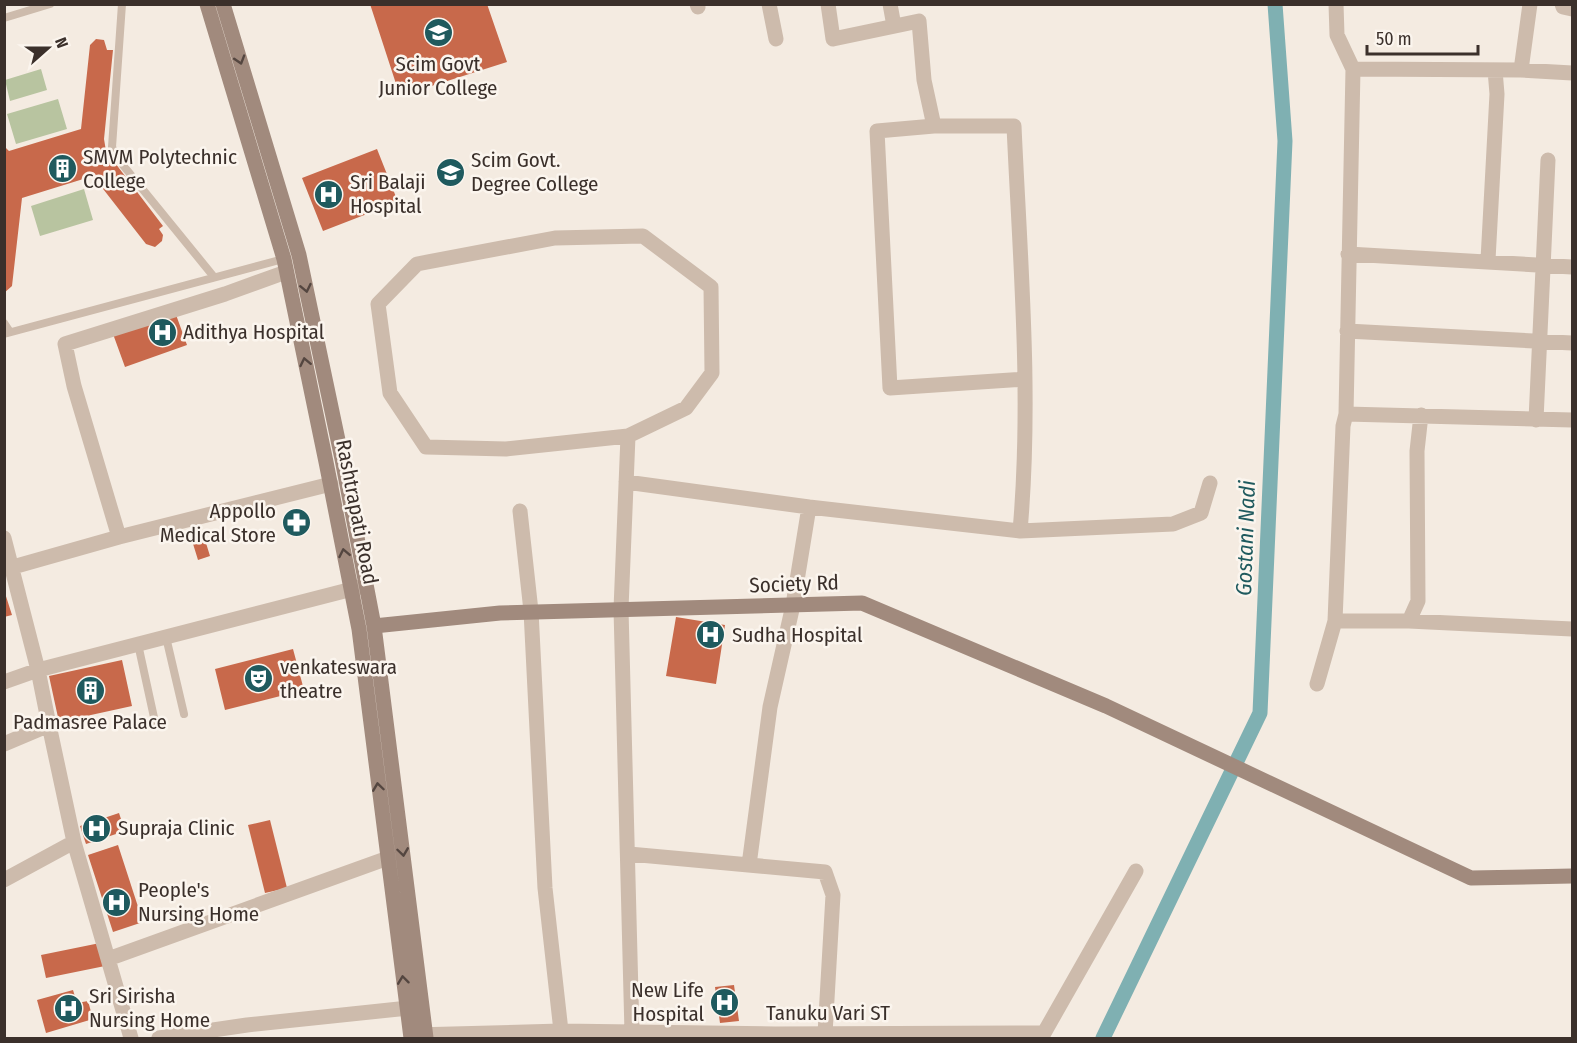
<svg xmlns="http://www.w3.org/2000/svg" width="1577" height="1043" viewBox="0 0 1577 1043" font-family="'Fira Sans Condensed',sans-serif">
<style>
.green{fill:#b8c4a0}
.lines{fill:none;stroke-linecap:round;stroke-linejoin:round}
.canal{stroke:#7fb0b2;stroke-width:15}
.building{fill:#c8694b}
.lane{stroke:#cdbbac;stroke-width:8}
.street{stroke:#cdbbac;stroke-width:15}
.secondary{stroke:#a18a7d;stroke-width:15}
.oneway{stroke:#544640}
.labels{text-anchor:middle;stroke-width:5;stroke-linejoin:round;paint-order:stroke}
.poi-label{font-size:21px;fill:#3b302b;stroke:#fbf5ee;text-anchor:start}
.street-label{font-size:21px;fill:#3b302b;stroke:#fbf5ee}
.water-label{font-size:22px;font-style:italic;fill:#1f5a5e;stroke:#fbf5ee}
</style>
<rect width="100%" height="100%" fill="#f4ebe1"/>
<path class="green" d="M41,69L47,90L10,101L5,80Z
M58,99L67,129L16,144L7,114Z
M84,189L93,220L40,236L31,206Z"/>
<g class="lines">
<path class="canal" d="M1103,1038L1260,713L1285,141L1275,4"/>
</g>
<path class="building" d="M370,4H487L507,62L400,96Z
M96,39L104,40L107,50H113L104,139L106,151L163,226L159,229L163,235L162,241L155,247L146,244L93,176L22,198L12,286L4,293V146L9,151L81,129L90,45Z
M377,149L398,202L323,231L302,178Z
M175,312L187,345L125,367L113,334Z
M303,513L310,527L290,536L286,519Z
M202,530L210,556L198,560L190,534Z
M4,590L12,615L4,617Z
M676,617L725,625L716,684L666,676Z
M293,649L304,690L225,710L215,669Z
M122,660L132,706L59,722L49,676Z
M119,813L125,831L86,844L80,826Z
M270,820L287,888L265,893L248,825Z
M118,845L143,922L113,932L88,855Z
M100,943L105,966L46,978L41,955Z
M734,985L739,1021L720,1023L715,987Z
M73,990L77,1003L88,1001L93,1019L46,1033L37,1000Z"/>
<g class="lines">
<path class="lane" d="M122,4L112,147L118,159L214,277
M4,18L50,4
M4,323L10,332
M4,334L287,258
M166,637L184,714
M138,644L155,722"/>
<path class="street" d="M697,4L698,7
M769,4L776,39
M828,4L833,39L919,21L924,80L934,126
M890,4L894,26
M1562,4L1563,7L1572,9
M1353,69L1521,70L1572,73
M1521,70L1530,4
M643,236L711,287L712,373L686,408L628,436L506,449L426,447L390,393L378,304L417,264L555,238Z
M1348,254L1572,267
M1488,260L1497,94L1495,70
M1347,331L1572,343
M1346,414L1572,420
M1536,420L1548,160
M628,436L621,609L632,1033
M626,482L809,507
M520,511L531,611L545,888L561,1031
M1020,531C1032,396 1020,260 1014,126H934L877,131L890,388L1024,379
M119,537L331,484
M4,538L38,670L49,725L4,744
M13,567L119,537L74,386L65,344L225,294L286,272
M1335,621H1409L1572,629
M1409,621L1418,601L1417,451L1421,415
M4,682L38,670L364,586
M1317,684L1335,621L1343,426L1346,414L1353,69L1337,35L1336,4
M49,725L74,842L131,1038
M629,854L825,872L833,895L825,1034
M749,865L770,707L793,605L809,507L1020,531L1173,524L1201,513L1210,483
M4,880L74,842
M108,959L388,858
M414,1035L561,1031L775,1034L1044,1033L1136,871
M159,1038L247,1025L418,1007"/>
<path class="secondary" d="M207,4L284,259L326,462L359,629L411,1038
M223,4L299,255L342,459L374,626L426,1038
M374,626L500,613L862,603L1106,706L1471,878L1572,876"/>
</g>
<defs><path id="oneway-chevron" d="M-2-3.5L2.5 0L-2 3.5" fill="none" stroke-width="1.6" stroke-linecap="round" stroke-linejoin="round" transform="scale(1.5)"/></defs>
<g class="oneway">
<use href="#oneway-chevron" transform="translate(240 60) rotate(73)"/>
<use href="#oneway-chevron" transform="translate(306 288) rotate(78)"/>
<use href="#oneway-chevron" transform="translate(305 362) rotate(-102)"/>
<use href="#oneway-chevron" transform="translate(344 553) rotate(-101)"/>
<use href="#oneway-chevron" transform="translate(378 787) rotate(-98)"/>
<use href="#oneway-chevron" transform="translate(403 852) rotate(82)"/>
<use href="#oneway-chevron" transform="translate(403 980) rotate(-97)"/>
</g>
<defs>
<symbol id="university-disc" viewBox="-11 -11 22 22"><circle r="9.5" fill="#1f5a5e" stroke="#fbf5ee"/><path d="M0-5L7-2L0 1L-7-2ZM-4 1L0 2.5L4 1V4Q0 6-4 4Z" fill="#fff"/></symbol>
<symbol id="building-disc" viewBox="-11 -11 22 22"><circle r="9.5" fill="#1f5a5e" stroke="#fbf5ee"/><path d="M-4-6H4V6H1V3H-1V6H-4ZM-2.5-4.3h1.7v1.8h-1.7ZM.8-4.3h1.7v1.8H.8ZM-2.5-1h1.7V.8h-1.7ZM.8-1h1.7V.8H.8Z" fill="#fff"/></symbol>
<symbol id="hospital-disc" viewBox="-11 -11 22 22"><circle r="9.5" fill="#1f5a5e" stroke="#fbf5ee"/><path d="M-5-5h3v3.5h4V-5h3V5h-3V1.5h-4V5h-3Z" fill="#fff"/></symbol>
<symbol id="pharmacy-disc" viewBox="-11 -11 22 22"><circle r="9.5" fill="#1f5a5e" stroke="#fbf5ee"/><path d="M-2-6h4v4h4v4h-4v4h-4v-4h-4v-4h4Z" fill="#fff"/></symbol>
<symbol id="theatre-disc" viewBox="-11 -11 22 22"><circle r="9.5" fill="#1f5a5e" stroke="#fbf5ee"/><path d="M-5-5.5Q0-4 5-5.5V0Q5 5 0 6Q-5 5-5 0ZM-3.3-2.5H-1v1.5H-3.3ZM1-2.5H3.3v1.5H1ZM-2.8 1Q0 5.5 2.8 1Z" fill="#fff"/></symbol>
</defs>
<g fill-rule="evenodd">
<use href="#university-disc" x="422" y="16" width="33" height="33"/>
<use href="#building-disc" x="46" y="152" width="33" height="33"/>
<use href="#university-disc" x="434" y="156" width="33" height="33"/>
<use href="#hospital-disc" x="312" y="178" width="33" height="33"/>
<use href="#hospital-disc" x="146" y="316" width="33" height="33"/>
<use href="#pharmacy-disc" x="280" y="506" width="33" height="33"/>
<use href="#hospital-disc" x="694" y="618" width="33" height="33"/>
<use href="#theatre-disc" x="242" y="662" width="33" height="33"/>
<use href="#building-disc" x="74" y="674" width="33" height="33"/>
<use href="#hospital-disc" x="80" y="812" width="33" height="33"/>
<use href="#hospital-disc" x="100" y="886" width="33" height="33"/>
<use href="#hospital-disc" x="708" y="986" width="33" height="33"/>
<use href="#hospital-disc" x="52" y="992" width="33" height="33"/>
</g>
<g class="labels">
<g class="poi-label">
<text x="438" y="71" text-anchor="middle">Scim Govt<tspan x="438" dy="24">Junior College</tspan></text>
<text x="83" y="164">SMVM Polytechnic<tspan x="83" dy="24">College</tspan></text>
<text x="471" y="167">Scim Govt.<tspan x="471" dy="24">Degree College</tspan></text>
<text x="350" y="189">Sri Balaji<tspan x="350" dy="24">Hospital</tspan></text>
<text x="183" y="339">Adithya Hospital</text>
<text x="276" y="518" text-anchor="end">Appollo<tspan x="276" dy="24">Medical Store</tspan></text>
<text x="732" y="642">Sudha Hospital</text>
<text x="280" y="674">venkateswara<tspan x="280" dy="24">theatre</tspan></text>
<text x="90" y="729" text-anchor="middle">Padmasree Palace</text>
<text x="118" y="835">Supraja Clinic</text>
<text x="138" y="897">People's<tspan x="138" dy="24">Nursing Home</tspan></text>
<text x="704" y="997" text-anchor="end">New Life<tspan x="704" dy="24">Hospital</tspan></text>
<text x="89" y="1003">Sri Sirisha<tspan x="89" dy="24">Nursing Home</tspan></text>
</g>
<g class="street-label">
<text transform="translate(357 512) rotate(79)" y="7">Rashtrapati Road</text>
<text transform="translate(794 584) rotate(-2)" y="7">Society Rd</text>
<text x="828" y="1020">Tanuku Vari ST</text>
</g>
<g class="water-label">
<text transform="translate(1245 538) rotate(-88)" y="8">Gostani Nadi</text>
</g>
</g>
<rect width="1577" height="1043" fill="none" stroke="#3b302b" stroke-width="12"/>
<g transform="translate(48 48) rotate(69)" stroke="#fbf5ee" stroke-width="4.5" paint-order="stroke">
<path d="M0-4.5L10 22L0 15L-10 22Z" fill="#3b302b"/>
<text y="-9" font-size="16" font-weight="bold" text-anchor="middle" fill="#3b302b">N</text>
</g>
<path d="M1367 45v9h111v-9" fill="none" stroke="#3b302b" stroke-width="3"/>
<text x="1376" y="45" font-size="18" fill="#3b302b" stroke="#fbf5ee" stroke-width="4.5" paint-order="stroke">50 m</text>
</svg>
